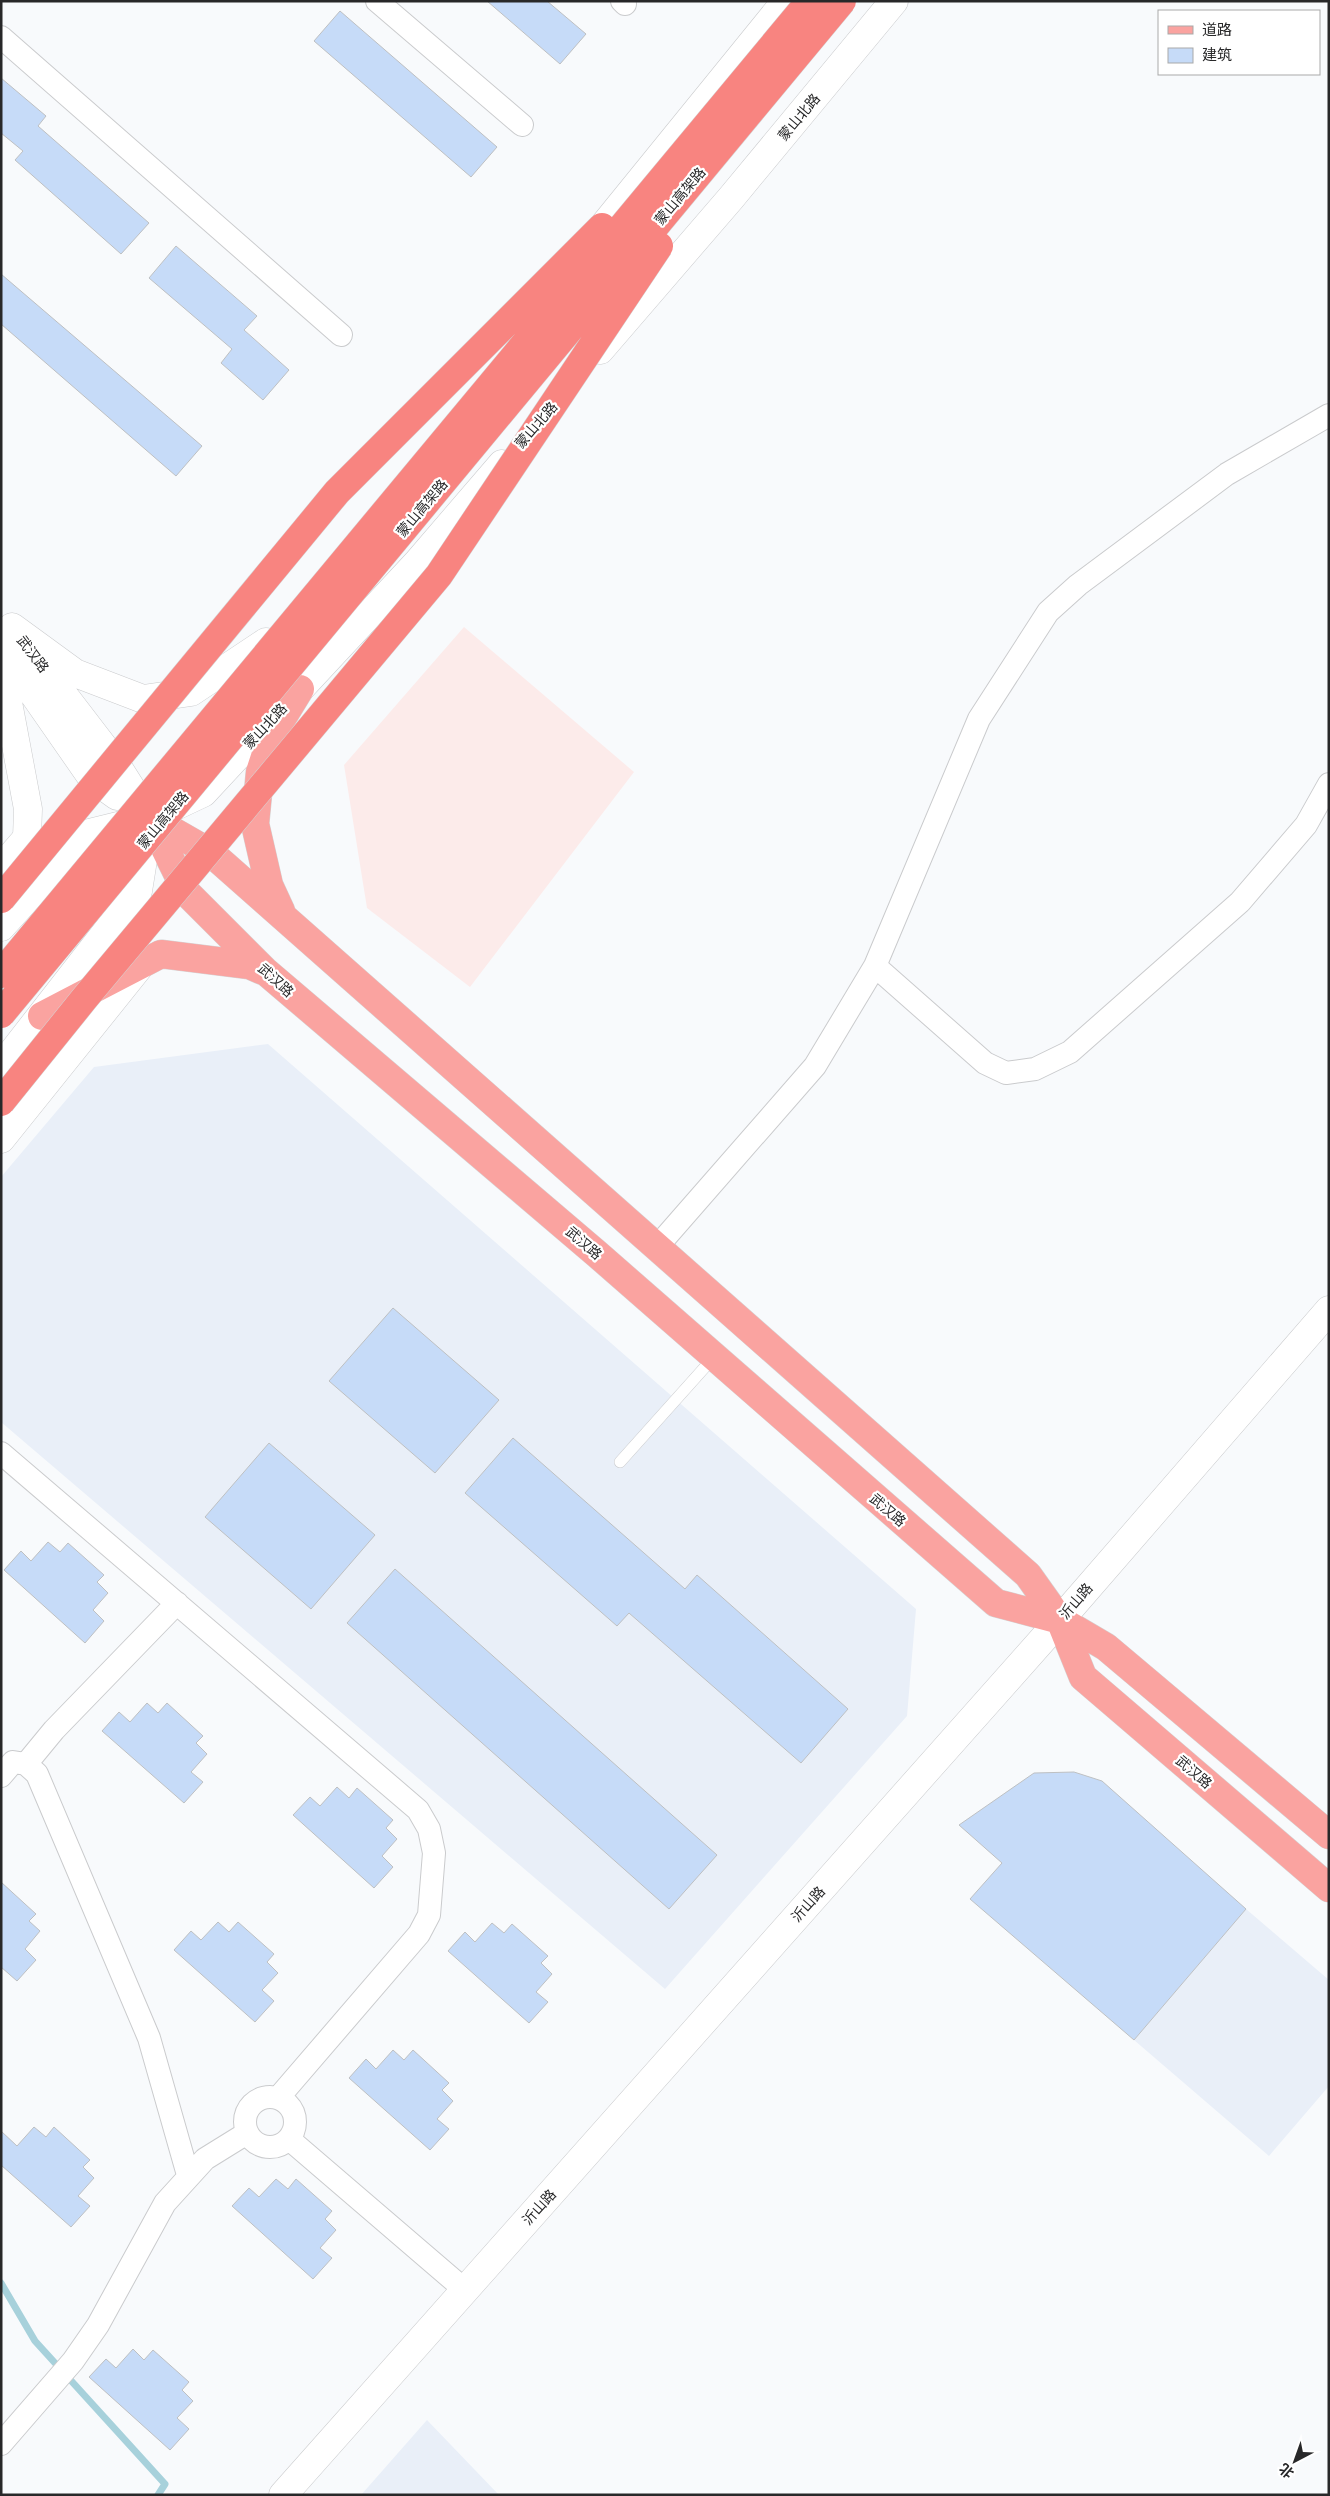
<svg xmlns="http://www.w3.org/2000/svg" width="1330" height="2496" viewBox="0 0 1330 2496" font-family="Inter,'Noto Sans SC',sans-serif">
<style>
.commercial{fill:#fcebea}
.built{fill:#e9eff8}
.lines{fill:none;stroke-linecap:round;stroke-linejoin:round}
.stream{stroke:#a7d1db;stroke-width:7}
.building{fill:#c6dbf8;stroke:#bec0c2}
.service-casing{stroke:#cacbcd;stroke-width:12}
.minor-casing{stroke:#cacbcd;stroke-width:24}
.tertiary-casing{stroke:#cacbcd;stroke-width:29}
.secondary-casing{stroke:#cacbcd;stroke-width:29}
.primary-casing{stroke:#d4d4d4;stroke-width:29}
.service{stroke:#fff;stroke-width:11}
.minor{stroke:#fff;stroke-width:22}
.tertiary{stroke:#fff;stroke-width:28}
.secondary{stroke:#fff;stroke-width:28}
.primary{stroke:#faa3a0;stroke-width:28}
.trunk-bridge-casing{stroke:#d4d4d4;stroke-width:29;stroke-linecap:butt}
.trunk-bridge{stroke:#f88480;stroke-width:28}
.labels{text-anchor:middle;stroke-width:4.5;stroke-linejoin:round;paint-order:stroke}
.street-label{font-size:14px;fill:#282829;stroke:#fff}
</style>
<rect width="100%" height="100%" fill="#f8fafc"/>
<path class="commercial" d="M464,627L634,772L470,987L367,908L344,765Z"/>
<path class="built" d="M268,1044L916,1609L907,1716L665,1989L1,1422V1177L94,1067Z
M1246,1909L1329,1980V2086L1269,2156L1134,2040Z
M427,2420L499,2495H361Z"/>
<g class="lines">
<path class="stream" d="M1,2283L35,2341L165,2484L158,2495"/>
</g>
<path class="building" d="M487,1H547L586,34L560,64Z
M340,11L497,147L471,177L314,41Z
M1,78L46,116L38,126L149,223L121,254L15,160L23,151L1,133Z
M176,246L257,316L244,330L289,370L263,400L221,363L232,349L149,278Z
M1,274L202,446L176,476L1,324Z
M393,1308L499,1400L435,1473L329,1381Z
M513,1438L685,1589L697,1575L848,1709L801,1763L629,1613L617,1626L465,1493Z
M269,1443L375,1535L311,1609L205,1517Z
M48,1542L60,1552L68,1543L104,1575L97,1582L108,1593L93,1610L104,1621L85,1643L4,1570L21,1551L31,1561Z
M395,1569L717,1855L669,1909L347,1623Z
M147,1703L158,1713L167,1703L203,1736L196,1743L207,1754L191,1772L203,1782L184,1803L102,1731L119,1712L130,1722Z
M1074,1772L1102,1781L1246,1909L1134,2040L970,1899L1002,1863L959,1825L1034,1773Z
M337,1787L349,1798L357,1788L393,1820L386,1828L397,1839L382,1856L393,1867L374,1888L293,1815L310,1797L320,1806Z
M1,1882L36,1914L29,1921L40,1931L25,1949L36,1960L17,1981L1,1967Z
M218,1922L229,1932L238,1922L274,1954L267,1962L278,1973L262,1990L274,2001L255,2022L174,1950L191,1931L201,1940Z
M492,1923L504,1933L512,1924L548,1956L541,1963L552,1974L536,1992L548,2002L529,2023L448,1951L465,1932L475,1942Z
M393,2050L404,2060L413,2050L449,2083L442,2090L453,2101L437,2119L449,2129L430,2150L349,2078L366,2059L376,2069Z
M34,2127L46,2137L54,2127L90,2160L83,2167L94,2178L78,2196L90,2206L71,2227L1,2165V2131L17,2146Z
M276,2179L288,2189L296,2179L332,2211L325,2219L336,2230L320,2248L332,2258L313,2279L232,2206L249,2188L259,2197Z
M133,2349L144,2360L153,2350L189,2382L182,2390L193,2401L177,2418L189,2429L170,2450L89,2377L106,2359L116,2368Z"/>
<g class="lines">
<defs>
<path id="service" d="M620,1462L714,1357"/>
<path id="minor" d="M377,1L522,125
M622,1L625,4
M1,37L341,335
M875,966L985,1063L1006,1073L1035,1069L1070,1052L1240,902L1306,825L1329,784
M656,1248L815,1066L875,966L979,719L1048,612L1078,585L1227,474L1329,415
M1,1453L418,1810L429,1829L434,1853L429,1915L419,1934L278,2098
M26,1764L54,1730L177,1603
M1,1776L13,1762L26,1764L37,1774L149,2038L188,2175
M245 2122a25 25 0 1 1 50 0a25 25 0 1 1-50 0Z
M289,2139L465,2290
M1,2444L73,2361L98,2325L165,2203L205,2159L247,2133"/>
<path id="tertiary" d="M1,868L27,838
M1,1139L143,962
M283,2495L1060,1620L1329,1310"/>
<path id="secondary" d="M588,245L786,1
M600,350L731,198L894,1
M12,627L75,673L143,699L191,692L266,642
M3,650L92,778L117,796
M30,651L112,758L150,818
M1,665L28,809L27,838L15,887
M1,927L85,834L150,818L203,793L417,563L502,464
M1,1067L138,891L148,828"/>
<path id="primary" d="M150,818L187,893L265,971L597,1254L996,1603L1060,1620L1083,1677L1329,1888
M150,818L211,853L1028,1575L1060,1620L1106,1647L1329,1835
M281,911L269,885L255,824L260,772L272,735L300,689
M42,1016L161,954L249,965L263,971"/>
</defs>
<use href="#service" class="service-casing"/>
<use href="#minor" class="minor-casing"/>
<use href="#tertiary" class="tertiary-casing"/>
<use href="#secondary" class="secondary-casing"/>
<use href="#primary" class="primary-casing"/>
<use href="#service" class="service"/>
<use href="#minor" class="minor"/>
<use href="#tertiary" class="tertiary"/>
<use href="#secondary" class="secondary"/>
<use href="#primary" class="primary"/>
<defs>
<path id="trunk-bridge" d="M1,899L337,492L602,227
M1,974L810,1
M1,1014L842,1
M1,1102L84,999L439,575L659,246"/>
</defs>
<use href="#trunk-bridge" class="trunk-bridge-casing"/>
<use href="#trunk-bridge" class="trunk-bridge"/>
</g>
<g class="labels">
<g class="street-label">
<text transform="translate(799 117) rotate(-50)" y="5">蒙山北路</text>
<text transform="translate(680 196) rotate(-50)" y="5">蒙山高架路</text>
<text transform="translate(536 425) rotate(-49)" y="5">蒙山北路</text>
<text transform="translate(422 508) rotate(-50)" y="5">蒙山高架路</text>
<text transform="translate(33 654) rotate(53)" y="5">武汉路</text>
<text transform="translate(265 726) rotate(-47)" y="5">蒙山北路</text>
<text transform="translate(163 820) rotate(-50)" y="5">蒙山高架路</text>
<text transform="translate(276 980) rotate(42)" y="5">武汉路</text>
<text transform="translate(584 1243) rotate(41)" y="5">武汉路</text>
<text transform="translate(888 1510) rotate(41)" y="5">武汉路</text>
<text transform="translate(1076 1601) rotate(-49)" y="5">沂山路</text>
<text transform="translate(1194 1772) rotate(41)" y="5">武汉路</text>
<text transform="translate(808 1904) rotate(-48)" y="5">沂山路</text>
<text transform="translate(539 2207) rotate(-48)" y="5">沂山路</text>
</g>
</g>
<rect width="1330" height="2496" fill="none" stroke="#282829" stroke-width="5"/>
<rect x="1158" y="10" width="162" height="65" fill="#ffffff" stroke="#a9a9a9"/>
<rect x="1168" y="26" width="25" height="8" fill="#faa3a0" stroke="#a9a9a9"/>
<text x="1202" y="35" font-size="15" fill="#282829">道路</text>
<rect x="1168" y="48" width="25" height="15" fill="#c6dbf8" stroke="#a9a9a9"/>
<text x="1202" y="60" font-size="15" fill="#282829">建筑</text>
<g transform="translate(1295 2461) rotate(221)" stroke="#ffffff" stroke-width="4" paint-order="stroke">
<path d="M0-4L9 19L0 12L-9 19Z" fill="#282829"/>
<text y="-8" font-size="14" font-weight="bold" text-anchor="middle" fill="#282829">北</text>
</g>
</svg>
